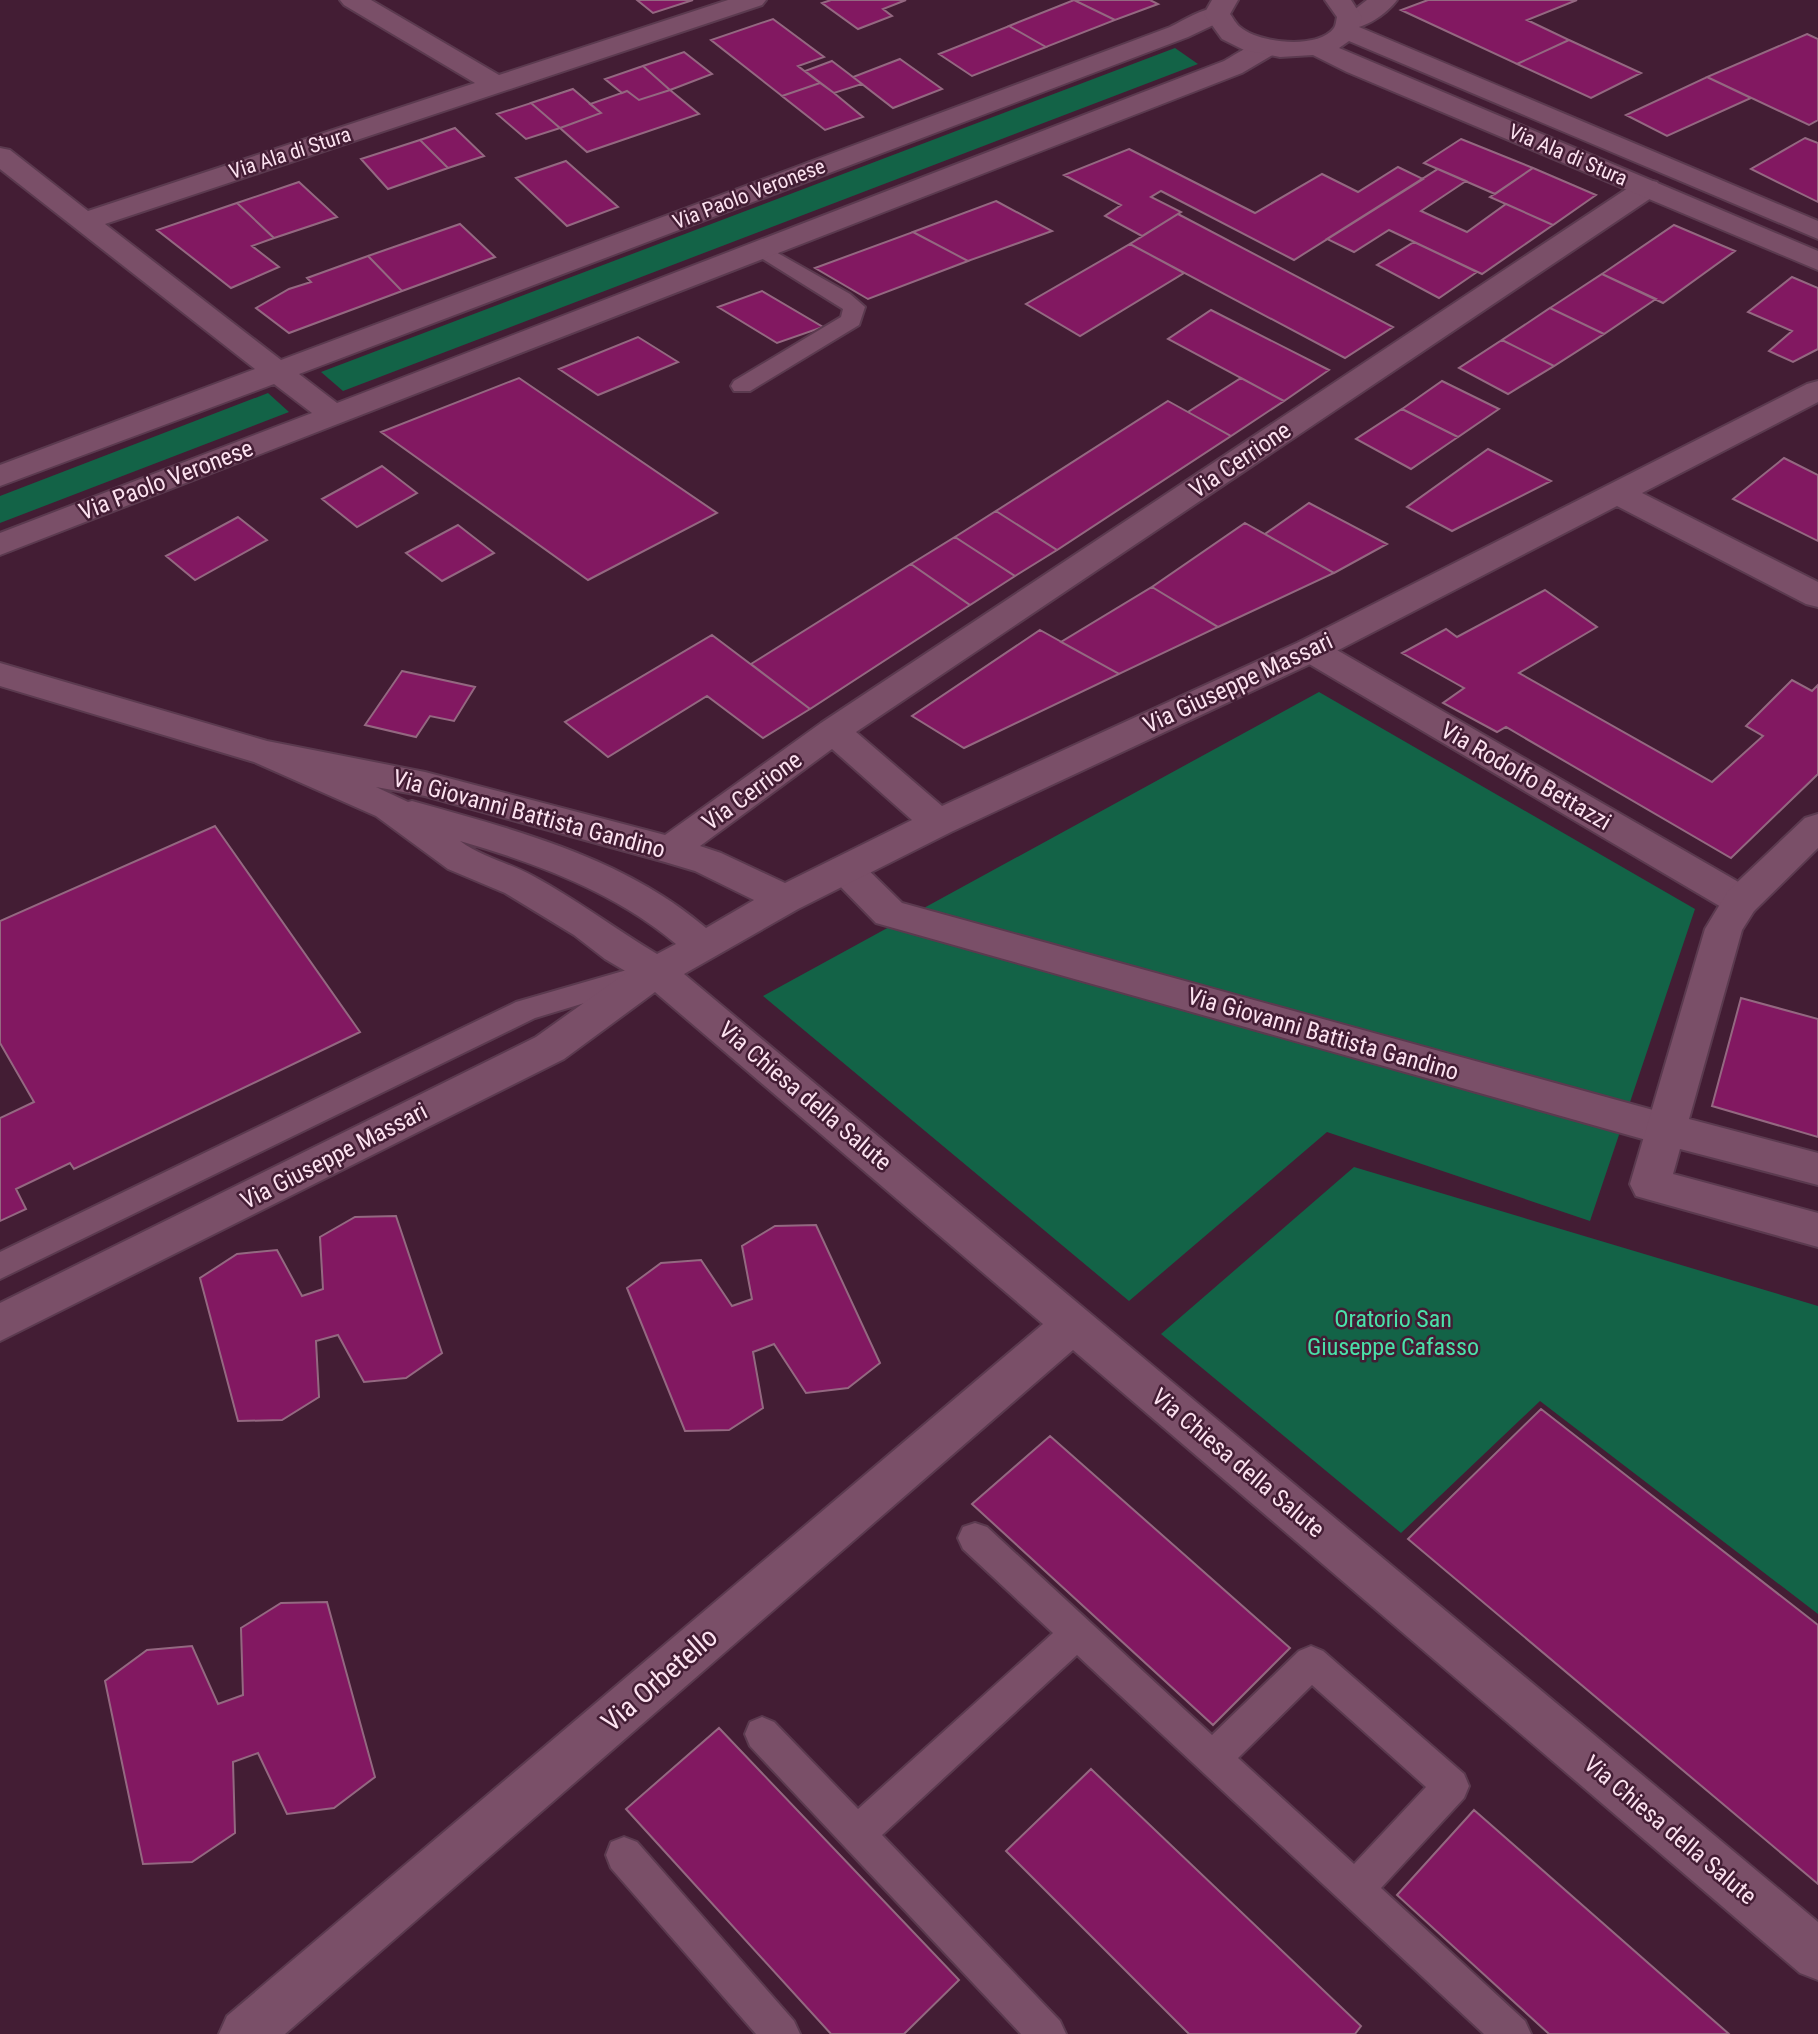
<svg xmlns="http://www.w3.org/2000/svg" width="1818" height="2034" viewBox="0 0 1818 2034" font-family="'Roboto Condensed',sans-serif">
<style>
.green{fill:#136347}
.building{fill:#821861;stroke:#946881;stroke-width:2}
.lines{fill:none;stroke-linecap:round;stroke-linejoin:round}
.service-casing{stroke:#5b3a4f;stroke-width:4}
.pedestrian-casing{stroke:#5b3a4f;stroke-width:4}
.minor-casing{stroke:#5b3a4f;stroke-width:4}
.tertiary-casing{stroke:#5b3a4f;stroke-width:4}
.service{fill:#7a4f68;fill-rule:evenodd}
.pedestrian{fill:#7a4f68;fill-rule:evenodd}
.minor{fill:#7a4f68;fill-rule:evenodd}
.tertiary{fill:#7a4f68;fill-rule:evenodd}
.labels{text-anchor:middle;stroke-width:5;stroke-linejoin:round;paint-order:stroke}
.far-street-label{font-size:21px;fill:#fce2f0;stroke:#431d34}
.street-label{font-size:24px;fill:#fce2f0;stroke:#431d34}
.park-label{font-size:24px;fill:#4ae1a9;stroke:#431d34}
.near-street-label{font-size:28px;fill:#fce2f0;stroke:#431d34}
</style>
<rect width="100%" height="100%" fill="#431d34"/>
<path class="green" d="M1175,48L1198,64L343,391L321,372Z
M268,393L289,412L0,523V496Z
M1319,692L1695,909L1590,1221L1327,1132L1129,1301L763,996Z
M1354,1167L1818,1306V1614L1540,1401L1401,1533L1161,1334Z"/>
<path class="building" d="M637,0H693L653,13Z
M831,0H906L883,9L892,16L858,29L822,3Z
M1074,0H1150L1158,4L1115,20Z
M1074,0L1115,20L1046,47L1009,26Z
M1428,0H1577L1527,20L1569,40L1517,64L1401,10Z
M773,19L824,57L798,66L820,83L782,96L711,40Z
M1009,26L1046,47L972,76L939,54Z
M1807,34L1818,39V120L1809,125L1707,77Z
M1569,40L1641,73L1591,98L1517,64Z
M684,52L712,74L670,90L643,66Z
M900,59L942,89L893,108L853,77Z
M832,61L853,77L862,84L834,93L805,71Z
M643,66L670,90L639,100L627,91L622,93L605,79Z
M1707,77L1751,98L1667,136L1626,115Z
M820,83L834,93L863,117L825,130L782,96Z
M573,89L601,113L560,128L531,103Z
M670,90L699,114L587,152L560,128L601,113L590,104L627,91L639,100Z
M531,103L560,128L526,139L497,114Z
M455,128L484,156L448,168L420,140Z
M1805,138L1818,143V202L1751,169Z
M1461,139L1533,168L1495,194L1424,163Z
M420,140L448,168L388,189L361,159Z
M1129,149L1255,213L1322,174L1358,192L1398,167L1423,179L1294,260L1161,191L1151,197L1181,212L1142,236L1105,216L1121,205L1064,175Z
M566,161L618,207L567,226L516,178Z
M1533,168L1596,195L1553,225L1490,197Z
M1438,169L1466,181L1421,211L1467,232L1506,204L1553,225L1482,274L1389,230L1354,252L1327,239Z
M299,182L337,217L274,238L237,203Z
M996,201L1052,231L968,261L913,232Z
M237,203L274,238L252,246L279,267L231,288L157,230Z
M1178,214L1393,327L1345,358L1130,244Z
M460,224L495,257L402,291L368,256Z
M1674,225L1735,251L1663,303L1602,274Z
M913,232L968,261L868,299L815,268Z
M1414,242L1477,272L1439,298L1377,265Z
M1130,244L1184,273L1080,336L1026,304Z
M368,256L402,291L289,333L256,308L289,289L311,282L307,278Z
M1602,274L1656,299L1604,334L1550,308Z
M1792,277L1818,288V349L1793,362L1769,351L1792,331L1748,312Z
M762,291L823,327L777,343L718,307Z
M1550,308L1604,334L1554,366L1502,340Z
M1211,310L1329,370L1284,401L1168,339Z
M638,337L678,362L598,395L559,369Z
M1502,340L1554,366L1508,394L1459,368Z
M519,378L717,513L588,580L381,432Z
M1241,378L1284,401L1231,436L1188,412Z
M1442,381L1499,409L1458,437L1402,409Z
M1168,401L1231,436L1057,550L996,511Z
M1402,409L1458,437L1411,469L1356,439Z
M1488,449L1551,481L1452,531L1407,507Z
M1784,458L1818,475V541L1733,499Z
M382,466L417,493L357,527L322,499Z
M1309,503L1387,544L1334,573L1265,534Z
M996,511L1057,550L1015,576L955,537Z
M238,517L267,540L195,580L166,556Z
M1245,523L1334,573L1218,627L1152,587Z
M458,525L494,553L442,581L406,553Z
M955,537L1015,576L970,605L911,564Z
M911,564L970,605L810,709L751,664Z
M1152,587L1218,627L1119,674L1061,642Z
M1545,590L1597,627L1519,673L1712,782L1763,736L1746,726L1792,680L1812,691L1818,685V774L1731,858L1506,727L1497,732L1443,703L1464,688L1402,653L1446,629L1457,637Z
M1040,630L1119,674L964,748L912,716Z
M712,635L810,709L763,738L707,696L608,757L565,722Z
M402,671L475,687L454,721L430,716L416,737L365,725Z
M215,826L360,1032L74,1169L70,1163L16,1189L26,1209L0,1221V1118L34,1102L0,1043V921Z
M1741,998L1818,1019V1137L1712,1106Z
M396,1216L442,1353L406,1378L364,1382L338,1335L316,1341L319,1397L282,1420L238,1421L200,1278L237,1254L277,1250L302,1296L323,1289L320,1237L355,1217Z
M816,1225L880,1363L848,1388L806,1393L774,1344L753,1352L763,1408L729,1430L685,1431L627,1288L661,1263L701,1260L732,1306L752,1299L742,1246L775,1226Z
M1541,1409L1818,1625V1884L1408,1539Z
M1050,1436L1290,1648L1213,1725L972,1504Z
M327,1602L375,1777L334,1808L287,1814L258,1753L233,1762L235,1833L192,1862L143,1864L105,1681L147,1650L192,1646L218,1704L243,1695L241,1628L281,1603Z
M719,1728L959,1980L904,2034H831L626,1809Z
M1091,1769L1361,2026L1355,2034H1189L1006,1851Z
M1474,1810L1729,2034H1549L1397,1895Z"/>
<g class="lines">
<defs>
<path id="service" d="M760,243L850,294L865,307L859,325L750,391H734L731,386L734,381L841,317L843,309L753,253L750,249L753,245Z
M644,965L654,968L658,975L654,982L535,1018L0,1279V1252L516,1002Z
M975,1523L987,1527L1212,1735L1299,1651L1311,1646L1323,1651L1464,1774L1469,1786L1464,1798L1381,1888L1525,2021L1531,2034H1484L1077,1655L882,1835L1060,2021L1066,2034H1021L750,1746L745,1734L750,1722L762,1717L774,1722L858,1809L1053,1633L963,1549L958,1538L963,1527ZM1312,1685L1426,1787L1354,1864L1238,1758Z
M624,1837L637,1842L794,2021L800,2034H756L611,1868L606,1855L611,1842Z"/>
<path id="pedestrian" d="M1311,639L1323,642L1754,891L1759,901L1754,911L1741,915L1728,911L1299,658L1294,650L1299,642Z
M845,856L858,860L902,903L1664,1113L1678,1118L1684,1129L1678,1140L1664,1145L876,923L832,878L827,869L832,860Z"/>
<path id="minor" d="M340,0H371L499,75L728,0H766L762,5L105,224L281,360L1170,27C1187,19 1207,4 1226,9L1230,14L1226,19L1188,37L299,374L337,403L1224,61C1240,52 1257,38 1276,43L1280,48L1276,53L1242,73L0,555V533L312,413L274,384L0,486V465L255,369L0,169V148L10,150L88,211L475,83L344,5Z
M1367,0H1397C1386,15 1359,33 1341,28L1337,23Z
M1647,180L1657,182L1661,188L1657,194L856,732L942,806L1299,642L1807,384L1818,381V402L1642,493L1818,582V607L1806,604L1617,506L1323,658L951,832L798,909L684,974L1818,1922V1980L1800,1973L1073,1350L285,2034H219L227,2016L1043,1324L655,992L564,1059L0,1341V1303L536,1037L627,972L605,959L574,935L505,893L448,869L376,816L254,762L0,686V663L267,741L425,772L665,835L821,723L1637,182ZM832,749L912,820L785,883L721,853L700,846ZM376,787L425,796L665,862L695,871L754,900L706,928C623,857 515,830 412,801L408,802ZM460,841C536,863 615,892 676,944L657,954C615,929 576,899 533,876C509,863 482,857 460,841Z
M1818,814V848L1754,911L1742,930L1689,1119L1818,1153V1185L1680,1149L1673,1174L1818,1213V1247L1650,1200L1636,1196L1630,1184L1705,929L1728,891L1805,818Z"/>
<path id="tertiary" d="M1212,0H1238L1230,14C1233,18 1236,24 1240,27C1258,43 1318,50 1334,28C1336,25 1336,21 1337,17L1325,0H1351L1362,17L1359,27L1818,221V239L1349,41L1339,48L1818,251V270L1347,72L1313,55L1280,57L1244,50L1222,39L1204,14Z"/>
</defs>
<use href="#service" class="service-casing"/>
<use href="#pedestrian" class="pedestrian-casing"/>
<use href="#minor" class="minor-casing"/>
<use href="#tertiary" class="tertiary-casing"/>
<use href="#service" class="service"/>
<use href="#pedestrian" class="pedestrian"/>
<use href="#minor" class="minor"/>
<use href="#tertiary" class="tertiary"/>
</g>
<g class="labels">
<g class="far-street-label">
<text transform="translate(290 153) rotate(-18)" y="7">Via Ala di Stura</text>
<text transform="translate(1568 155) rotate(23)" y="7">Via Ala di Stura</text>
<text transform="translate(749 194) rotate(-21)" y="7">Via Paolo Veronese</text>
</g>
<g class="street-label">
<text transform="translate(1240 460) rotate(-34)" y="8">Via Cerrione</text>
<text transform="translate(166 480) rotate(-21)" y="8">Via Paolo Veronese</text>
<text transform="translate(1238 683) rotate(-25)" y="8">Via Giuseppe Massari</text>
<text transform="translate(1526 776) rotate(30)" y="8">Via Rodolfo Bettazzi</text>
<text transform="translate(752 791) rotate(-36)" y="8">Via Cerrione</text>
<text transform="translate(529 814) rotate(15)" y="8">Via Giovanni Battista Gandino</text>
<text transform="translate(1323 1034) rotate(16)" y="8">Via Giovanni Battista Gandino</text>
<text transform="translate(805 1096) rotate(40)" y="8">Via Chiesa della Salute</text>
<text transform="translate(334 1156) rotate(-27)" y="8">Via Giuseppe Massari</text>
<text transform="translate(1238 1463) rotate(40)" y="8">Via Chiesa della Salute</text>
<text transform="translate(1670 1830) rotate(40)" y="8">Via Chiesa della Salute</text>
</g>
<g class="park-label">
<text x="1393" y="1327">Oratorio San<tspan x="1393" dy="28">Giuseppe Cafasso</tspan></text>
</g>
<g class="near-street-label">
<text transform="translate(659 1679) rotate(-41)" y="10">Via Orbetello</text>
</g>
</g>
</svg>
